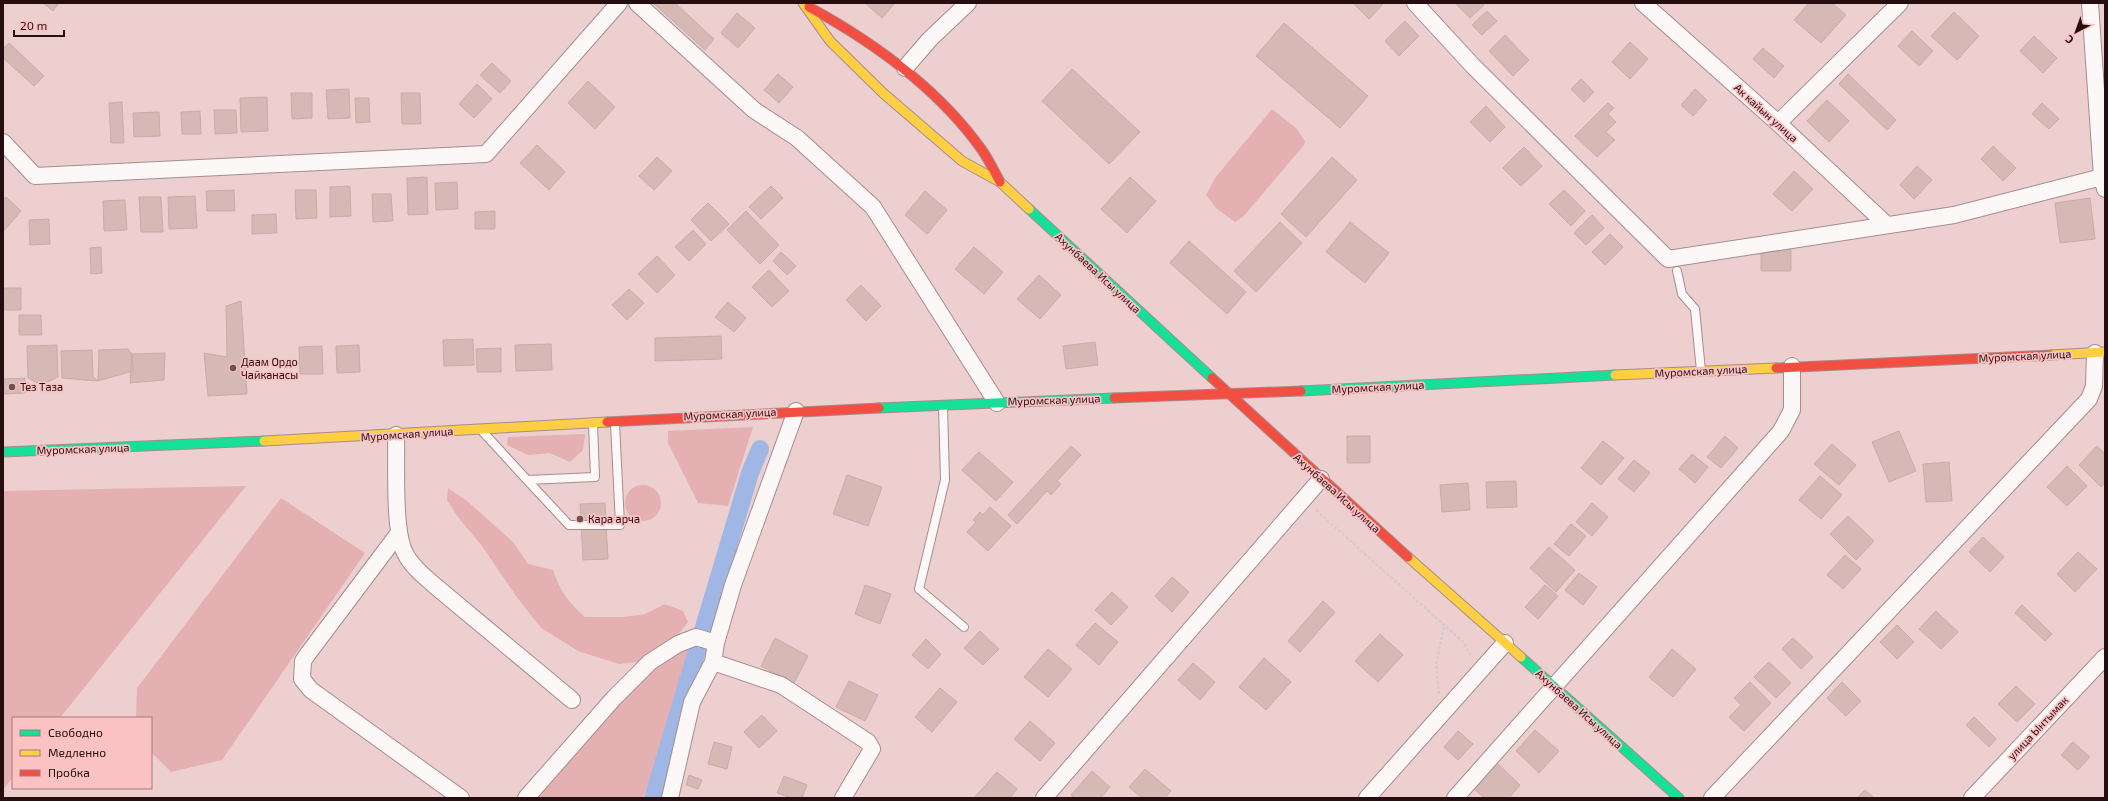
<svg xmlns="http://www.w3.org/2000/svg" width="2108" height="801" viewBox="0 0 2108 801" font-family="'Exo 2',sans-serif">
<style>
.green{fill:#e5b0b2}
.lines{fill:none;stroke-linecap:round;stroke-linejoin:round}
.canal{stroke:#a0b7e6;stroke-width:18}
.building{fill:#d6b8b4;stroke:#c6adaa}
.lane-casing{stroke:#a68c8e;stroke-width:10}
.street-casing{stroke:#a68c8e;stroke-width:18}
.fast-casing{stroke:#a68c8e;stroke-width:11}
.slow-casing{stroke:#a68c8e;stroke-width:11}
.jam-casing{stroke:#a68c8e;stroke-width:11}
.path{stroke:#d5cccc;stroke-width:2.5;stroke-dasharray:3 2;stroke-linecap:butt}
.lane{stroke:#fcf8f8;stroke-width:8}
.street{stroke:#fcf8f8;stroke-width:16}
.fast{stroke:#16e098;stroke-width:9}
.slow{stroke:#ffcf43;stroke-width:9}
.jam{stroke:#f24e42;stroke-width:9}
.poi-dot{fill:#6c5153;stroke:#fbc2c3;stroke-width:1.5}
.labels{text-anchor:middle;stroke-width:3.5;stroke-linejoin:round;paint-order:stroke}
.street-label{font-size:11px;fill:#260d0f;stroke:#fbc2c3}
.poi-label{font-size:11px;fill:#260d0f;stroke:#fbc2c3;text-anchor:start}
</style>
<rect width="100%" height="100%" fill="#eecfd0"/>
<path class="green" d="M1272,109L1296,128L1305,141L1304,145L1243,217L1235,222L1216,208L1206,195L1215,178Z
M753,427L728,506L698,503L668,443V431Z
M585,434L583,450L570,462L550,453L528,455L507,445L508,437Z
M625 503a18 18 0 1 1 36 0a18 18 0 1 1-36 0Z
M246,486L60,718H13V777L3,790V491Z
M448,488L467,501L513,542L528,564L553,570C560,591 569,603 585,617H624L645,614L665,604L683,611L688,622L679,634L638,662L619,664L578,651L541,628L516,596L482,546L458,517L447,500Z
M281,498L365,553L222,760L171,772L151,752V718H136L137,688Z
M696,645L643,798H532L642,677L673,653Z"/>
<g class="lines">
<path class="canal" d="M653,798L750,473L760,449"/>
</g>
<path class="building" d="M43,3H59L53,11Z
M653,3H675L714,39L705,50Z
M865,3H895L882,18Z
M1353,3H1384L1369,19Z
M1455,3H1482L1484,5L1470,18Z
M1809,3H1832L1846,15L1821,43L1794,20Z
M1487,11L1497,21L1482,35L1472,25Z
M1954,12L1979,36L1957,60L1931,36Z
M737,13L755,28L738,48L721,33Z
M1405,21L1419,36L1399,56L1385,41Z
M1284,23L1368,96L1340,128L1256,56Z
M1912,31L1933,51L1919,66L1898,46Z
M1505,35L1529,60L1513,76L1489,51Z
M2034,36L2057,58L2043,73L2020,51Z
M1630,42L1648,59L1630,79L1612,62Z
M9,43L44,76L34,86L3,58V49Z
M1763,48L1784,66L1774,78L1753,59Z
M492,63L511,81L500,93L480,75Z
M1072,69L1140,132L1109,164L1042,101Z
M778,74L793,87L779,103L764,90Z
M1848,74L1896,120L1887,130L1839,84Z
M1581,79L1594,92L1584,102L1571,89Z
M588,81L615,107L595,129L568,103Z
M477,84L492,99L474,118L459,104Z
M349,89L350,118L328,119L326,90Z
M1695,89L1707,100L1693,116L1681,105Z
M291,93H312V118L292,119Z
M401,93H420L421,124H402Z
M267,97L268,131L241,132L240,98Z
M355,98H369L370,122L356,123Z
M1827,100L1849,121L1829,142L1807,121Z
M122,102L124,143H111L109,103Z
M1608,103L1614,108L1608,114L1616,122L1606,132L1615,140L1597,157L1575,136Z
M2042,103L2059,119L2049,129L2032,114Z
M1486,106L1505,127L1490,142L1470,122Z
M214,110H236L237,133L215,134Z
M200,111L201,134H182L181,112Z
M159,112L160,136L134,137L133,113Z
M537,145L565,172L549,190L520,163Z
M1993,146L2016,168L2003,181L1981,159Z
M1524,147L1542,166L1521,186L1503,168Z
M657,157L672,171L654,190L639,176Z
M1332,157L1357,180L1306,237L1281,214Z
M1917,166L1932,180L1914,199L1900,185Z
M1794,171L1813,189L1792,211L1773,194Z
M427,177L428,214L408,215L407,178Z
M1130,177L1156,201L1127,233L1101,209Z
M457,182L458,209L436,210L435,183Z
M350,186L351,216L330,217V187Z
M771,186L783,198L761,219L749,207Z
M234,190L235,211H207L206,191Z
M295,190H316L317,218L296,219Z
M1564,190L1585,211L1571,226L1549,204Z
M925,191L947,210L927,234L905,215Z
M372,194H391L393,221L373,222Z
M195,196L197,228L169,229L168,197Z
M6,197L21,211L3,232V200Z
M139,197H161L163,232H141Z
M2090,198L2095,239L2060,243L2055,203Z
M125,200L127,230L104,231L103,201Z
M708,203L729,224L711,241L691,220Z
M495,211V229H475V212Z
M746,211L779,245L760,264L727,230Z
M276,214L277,233L252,234V215Z
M1592,215L1604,228L1586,245L1574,233Z
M49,219L50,244L30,245L29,220Z
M1280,222L1302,243L1256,292L1234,271Z
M1350,222L1389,253L1365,283L1326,252Z
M693,230L706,244L689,261L675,247Z
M1610,234L1623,247L1605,265L1592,252Z
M1189,241L1246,292L1227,314L1170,263Z
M101,247L102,273L91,274L90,248Z
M974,247L1003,272L984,294L955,269Z
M1791,249V271H1761V250Z
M781,252L796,266L787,275L773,261Z
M657,256L675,275L657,293L638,274Z
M769,270L789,291L772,307L752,287Z
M1039,275L1061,295L1040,319L1017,299Z
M861,285L881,306L866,321L846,300Z
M3,288H21V310H3Z
M629,289L644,303L627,320L612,305Z
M241,301L247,394L208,396L204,353L227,357L226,306Z
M728,302L746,318L734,332L715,317Z
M19,315H41L42,335H19Z
M721,336L722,359L655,361V338Z
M473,339L474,365L444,366L443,340Z
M1095,342L1098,365L1066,369L1063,346Z
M551,344L552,370L516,371L515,345Z
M57,345L58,377L41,385L28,378L27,346Z
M359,345L360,372L337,373L336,346Z
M322,346L323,374H300L299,347Z
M501,348V372H477L476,349Z
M128,349L132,354L133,371L98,381L99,350Z
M92,350L93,377L98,381L62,378L61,351Z
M165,353L164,380L130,383L132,354Z
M25,378V393L3,394V379Z
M1899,431L1916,471L1889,482L1872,442Z
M1347,436H1370V463H1347Z
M1725,436L1738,448L1721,468L1707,457Z
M1603,441L1624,458L1601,485L1581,468Z
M1832,444L1856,465L1839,485L1814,464Z
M1071,446L1081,455L1057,481L1061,484L1051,495L1047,491L1017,524L1008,515Z
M2097,446L2105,454V483L2101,487L2079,465Z
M979,452L1013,482L996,501L962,470Z
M1692,454L1708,467L1695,483L1679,469Z
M1634,460L1650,473L1634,492L1618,479Z
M1949,462L1952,501L1926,502L1923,464Z
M2067,466L2087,486L2067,506L2047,487Z
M847,475L882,487L868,526L833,514Z
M1820,476L1842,495L1821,519L1799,500Z
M1516,481L1517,507L1487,508L1486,482Z
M1468,483L1470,510L1442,512L1440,485Z
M605,503L608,559L583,560L580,504Z
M1592,503L1608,517L1592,536L1576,522Z
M990,507L1011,526L988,551L967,532L976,522L973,520L980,512L983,515Z
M1848,516L1874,541L1856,560L1830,534Z
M1571,524L1586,536L1569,556L1554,544Z
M1983,537L2004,557L1990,572L1969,552Z
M1549,547L1575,570L1556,592L1530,568Z
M2078,552L2097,569L2075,592L2057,574Z
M1845,555L1861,569L1843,589L1827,575Z
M1579,573L1597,587L1583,605L1565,590Z
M1172,577L1189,592L1172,612L1155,596Z
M865,585L891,594L880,624L855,614Z
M1545,585L1558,596L1538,619L1525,607Z
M1112,592L1128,607L1111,625L1095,610Z
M1323,601L1335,612L1300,652L1288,641Z
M2022,605L2052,634L2045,641L2015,613Z
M1936,611L1958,632L1941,649L1919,629Z
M1095,623L1118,642L1099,665L1076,645Z
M1897,625L1914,642L1897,659L1880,642Z
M980,631L999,649L983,665L964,648Z
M1380,634L1403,655L1378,682L1355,661Z
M775,638L808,656L794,683L761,666Z
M1793,638L1813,657L1801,669L1782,649Z
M926,639L941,654L928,669L912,655Z
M1048,649L1072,669L1048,697L1024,677Z
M1672,649L1696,669L1673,697L1649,677Z
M1264,658L1291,682L1266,710L1239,687Z
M1769,662L1791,683L1776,698L1754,677Z
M1193,663L1215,682L1200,700L1178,680Z
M849,681L878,695L865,721L836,707Z
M1750,682L1771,703L1744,731L1729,717L1741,705L1734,698Z
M1842,682L1861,701L1846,716L1827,698Z
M2016,686L2035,704L2017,722L1998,704Z
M940,688L957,702L932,732L915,717Z
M762,715L777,731L759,748L744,732Z
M1974,717L1996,739L1989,747L1966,725Z
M1030,721L1055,743L1040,761L1014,739Z
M1535,730L1559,751L1539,773L1516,751Z
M1458,731L1473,744L1458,760L1444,747Z
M714,742L732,747L727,769L708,764Z
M2073,742L2090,757L2078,770L2061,755Z
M1497,763L1520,785L1509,798H1484L1474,789Z
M1145,769L1171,791L1165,798H1142L1129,787Z
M1092,771L1110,787L1101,798H1074L1071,795Z
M997,772L1017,789L1010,798H974Z
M689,775L702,780L698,789L686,785Z
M784,776L807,785L802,798H791L777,793Z
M1865,790L1874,798H1857Z"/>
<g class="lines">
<defs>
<path id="lane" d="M1677,271L1682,294L1695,309L1701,371
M943,406L945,480L919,589L964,627
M483,432L527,480L595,477L593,424
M527,480L569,525H620L615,423"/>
<path id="street" d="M637,3L754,110L797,138L873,207L997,403
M1415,3L1473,66L1668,259L1954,215L2102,177
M1643,3L1778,123L1887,225
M2090,3L2102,177L2105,189
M905,68L930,39L968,3
M1778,123L1900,3
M3,142L35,176L486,154L619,3
M396,435C397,464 393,530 405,553C411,566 424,576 434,585L572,700
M398,534L307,655L303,661L302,679L311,690L461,798
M713,662L781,685L868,742L872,749L843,798
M526,798L614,698L650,662L678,644L696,637L716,643
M670,798L692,702L713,662L716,643L733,585L796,411
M1044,798L1321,479
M1367,798L1505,643
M1455,798L1781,431L1792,410V366
M1712,798L2089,399L2094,386L2095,353
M1972,798L2105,657"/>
<path id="fast" d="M1029,209L1212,378
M1301,391L1615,375
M879,408L1114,398
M3,452L264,441
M1521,657L1679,798"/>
<path id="slow" d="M803,3L830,41L883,93L962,161L1000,182L1029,209
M2051,355L2105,352
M1615,375L1776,368
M264,441L607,422
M1408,557L1521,657"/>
<path id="jam" d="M809,7C875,43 938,88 982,150C989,160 994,171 1000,182
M1776,368L2051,355
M1212,378L1408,557
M1114,398L1301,391
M607,422L879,408"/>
</defs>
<use href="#lane" class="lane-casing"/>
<use href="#street" class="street-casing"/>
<use href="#fast" class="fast-casing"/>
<use href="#slow" class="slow-casing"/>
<use href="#jam" class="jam-casing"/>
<path class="path" d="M1316,510L1463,642L1472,657
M1439,694L1436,665L1444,626"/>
<use href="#lane" class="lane"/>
<use href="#street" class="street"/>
<use href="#fast" class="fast"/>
<use href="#slow" class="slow"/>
<use href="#jam" class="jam"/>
</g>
<g class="poi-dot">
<circle cx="233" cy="368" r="4"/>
<circle cx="12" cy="387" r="4"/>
<circle cx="580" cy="519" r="4"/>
</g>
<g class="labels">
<g class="street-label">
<text transform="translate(1766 113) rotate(42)" y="4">Ак кайын улица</text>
<text transform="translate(1098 273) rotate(43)" y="4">Ахунбаева Исы улица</text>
<text transform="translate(2025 356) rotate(-3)" y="4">Муромская улица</text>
<text transform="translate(1701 371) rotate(-3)" y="4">Муромская улица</text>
<text transform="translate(1378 387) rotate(-3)" y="4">Муромская улица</text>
<text transform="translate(1054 400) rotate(-2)" y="4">Муромская улица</text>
<text transform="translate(730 414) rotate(-3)" y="4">Муромская улица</text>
<text transform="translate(407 434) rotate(-4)" y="4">Муромская улица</text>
<text transform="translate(83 449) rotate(-2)" y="4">Муромская улица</text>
<text transform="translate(1337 493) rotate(42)" y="4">Ахунбаева Исы улица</text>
<text transform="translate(1579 709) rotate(42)" y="4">Ахунбаева Исы улица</text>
<text transform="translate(2038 728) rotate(-47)" y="4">улица Ынтымак</text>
</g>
<g class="poi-label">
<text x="241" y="366">Даам Ордо<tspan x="241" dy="13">Чайканасы</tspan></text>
<text x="20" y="391">Тез Таза</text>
<text x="588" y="523">Кара арча</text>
</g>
</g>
<rect width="2108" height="801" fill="none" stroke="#260d0f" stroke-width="8"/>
<rect x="12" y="717" width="140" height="72" fill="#fbc2c3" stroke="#a67a7b"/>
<rect x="20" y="730" width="20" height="6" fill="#16e098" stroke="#a67a7b"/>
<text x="48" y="737" font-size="12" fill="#260d0f">Свободно</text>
<rect x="20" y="750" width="20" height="6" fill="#ffcf43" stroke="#a67a7b"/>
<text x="48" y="757" font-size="12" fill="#260d0f">Медленно</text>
<rect x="20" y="770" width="20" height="6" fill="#f24e42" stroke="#a67a7b"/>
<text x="48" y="777" font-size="12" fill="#260d0f">Пробка</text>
<g transform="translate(2076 32) rotate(221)" stroke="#fbc2c3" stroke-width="3" paint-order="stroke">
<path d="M0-3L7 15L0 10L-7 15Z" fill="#260d0f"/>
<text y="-6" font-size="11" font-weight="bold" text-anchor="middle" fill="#260d0f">С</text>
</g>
<path d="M14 30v6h50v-6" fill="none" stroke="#260d0f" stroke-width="2"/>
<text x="20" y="30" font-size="12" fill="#260d0f" stroke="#fbc2c3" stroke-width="3" paint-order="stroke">20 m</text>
</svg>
